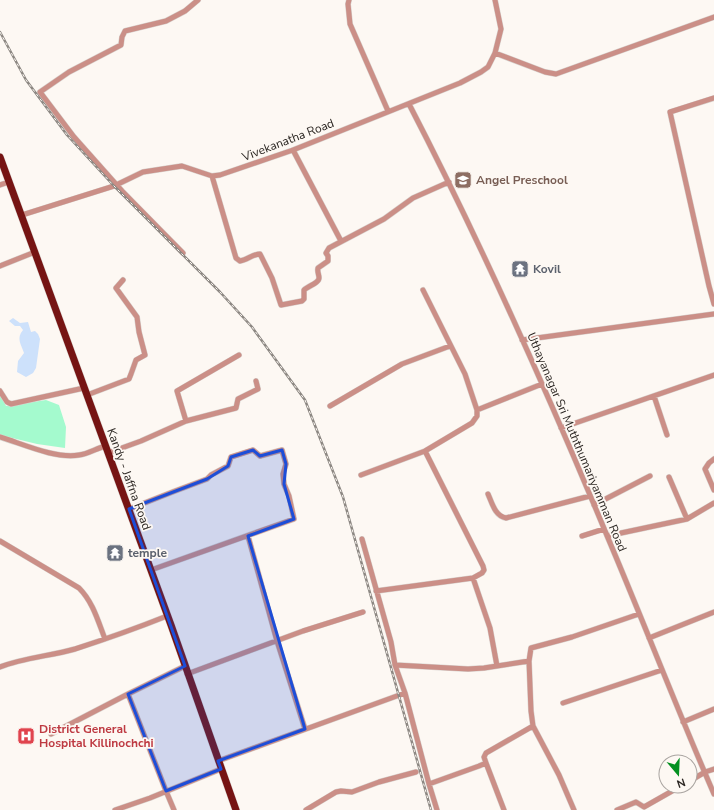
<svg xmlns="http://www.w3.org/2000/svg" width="714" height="810" viewBox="0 0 714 810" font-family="'Nunito Sans',sans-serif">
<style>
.green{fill:#a4face}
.water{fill:#cde1fb}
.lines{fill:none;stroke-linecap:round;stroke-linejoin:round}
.minor-casing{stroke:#d7d2ce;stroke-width:6}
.highway-casing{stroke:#d7d2ce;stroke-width:8}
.minor{stroke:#cb8f87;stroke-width:5}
.highway{stroke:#761413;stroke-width:7}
.rail-casing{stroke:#8c8782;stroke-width:2.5}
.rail{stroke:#fdf8f3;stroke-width:1;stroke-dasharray:3;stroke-linecap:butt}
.marked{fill:#1d4ed8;fill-opacity:0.2;stroke:#1d4ed8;stroke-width:3;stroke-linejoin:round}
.labels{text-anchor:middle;stroke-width:3.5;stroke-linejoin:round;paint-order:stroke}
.street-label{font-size:12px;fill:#2c2723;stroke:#fdf8f3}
.education-label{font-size:12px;font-weight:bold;fill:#785e54;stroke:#fdf8f3;text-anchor:start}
.worship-label{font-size:12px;font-weight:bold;fill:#5b616d;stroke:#fdf8f3;text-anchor:start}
.health-label{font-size:12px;font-weight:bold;fill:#be3a42;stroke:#fdf8f3;text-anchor:start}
</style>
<rect width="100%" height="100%" fill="#fdf8f3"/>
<path class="green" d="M0,393L6,406L46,400L59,405L66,427L65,448L37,444L0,435Z"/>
<path class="water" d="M13,318L20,323L28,322L31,332L35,331L38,334L40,339L36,368L33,373L26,377L17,372L18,361L24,353C21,344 16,338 23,330L20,326H15L9,321Z"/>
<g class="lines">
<defs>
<path id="minor" d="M349,0L348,4L350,24L388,111
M495,53L545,72L556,74L714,17
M714,98L670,112L709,286L714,304
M409,104C482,245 547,391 608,538C644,623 677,709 714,794
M293,150L341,241
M212,176L236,258L240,261C247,260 253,254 260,254L272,278L281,305L302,301L304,299V290C308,286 319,283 319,278C319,274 317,272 318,268L328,261V256L326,253L329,248L384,219L413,198L449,182
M0,185L9,182
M22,215L114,186L143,172L182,166L212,176L220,175L293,150L460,83L481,72L488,67L495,53L501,29L495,0
M183,253L122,191L74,137L40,92L69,72L121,45L122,37L125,31L166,21L185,11L198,0
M0,266L35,252
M522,340L714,314
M0,391L7,402L11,404L84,388
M87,395L129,379L131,374L136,360L145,355L139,332L137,317L116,288L123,280
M654,396L667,435
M330,406L402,364L450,346
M477,410L542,384
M186,421L177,391L239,355
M561,428L714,375
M0,437C23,444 55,459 79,455C88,454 97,448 106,446
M108,453L141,441L186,421L236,408L238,399L258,389L256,381
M714,459L709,463L705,469L714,490
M361,475L425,451L472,423L477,416V410L465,374L423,290
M669,477L687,519
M488,494C492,503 495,516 506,518L590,496
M594,505L650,476
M129,509L175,491L207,479L211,475L228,466L231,457L253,450L260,456L282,450L286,464L283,474L284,484L289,496L294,519L151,570
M248,536L277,641L305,729
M582,536L604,529
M607,536L687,519L714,503
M362,539L391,642L395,665L405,693L429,784L437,810
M0,541L79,588C93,602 98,621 105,639
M473,578L490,628L497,666
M376,591L473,578L482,573L484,570L483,566L425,451
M649,638L714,612
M529,661L531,711L533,726L559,775L574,810
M395,665L468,669L484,668L529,661L531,648L572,637L639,614
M0,667C23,658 50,656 75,649C106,639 137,628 167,616
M187,674L303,631L363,612
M128,694L166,791L174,810
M563,703L662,670
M683,722L714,709
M51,734L128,694L185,666
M218,761L405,693
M486,763L504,810
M690,781L705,772L714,769
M429,784L479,766L486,763L484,757L486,753L533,726
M115,810L150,798L221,769
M306,810L336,792L341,791L352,792L379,782L416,772
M617,810L636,802L644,807L681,786"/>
<path id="highway" d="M0,157L171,625L236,810"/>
</defs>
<use href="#minor" class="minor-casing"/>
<use href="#highway" class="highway-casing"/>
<use href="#minor" class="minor"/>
<use href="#highway" class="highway"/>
<defs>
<path id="rail" d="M0,32L26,80L67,135L114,186L220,292L252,327L305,400L343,497L431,810"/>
</defs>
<use href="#rail" class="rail-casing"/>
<use href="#rail" class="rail"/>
</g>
<path class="marked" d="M253,450L260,456L282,450L286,464L284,484L294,519L248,536L305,729L218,761L221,769L166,791L128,694L185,666L129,509L207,479L228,466L231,457Z"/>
<defs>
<symbol id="school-square" viewBox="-11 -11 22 22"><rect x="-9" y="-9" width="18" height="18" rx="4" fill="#8d6e63" stroke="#fdf8f3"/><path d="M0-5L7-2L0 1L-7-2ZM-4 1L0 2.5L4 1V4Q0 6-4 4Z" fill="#fff"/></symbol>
<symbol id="temple-square" viewBox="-11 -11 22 22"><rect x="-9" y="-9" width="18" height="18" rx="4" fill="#6b7280" stroke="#fdf8f3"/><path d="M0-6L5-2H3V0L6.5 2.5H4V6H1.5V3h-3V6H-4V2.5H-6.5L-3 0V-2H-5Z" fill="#fff"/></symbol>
<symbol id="hospital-square" viewBox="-11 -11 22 22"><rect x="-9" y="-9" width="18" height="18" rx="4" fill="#e0444e" stroke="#fdf8f3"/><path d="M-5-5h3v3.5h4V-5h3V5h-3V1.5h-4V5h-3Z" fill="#fff"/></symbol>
</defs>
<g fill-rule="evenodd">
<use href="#school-square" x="453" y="170" width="20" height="20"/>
<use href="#temple-square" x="510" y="259" width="20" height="20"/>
<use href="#temple-square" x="105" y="543" width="20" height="20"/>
<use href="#hospital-square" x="16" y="726" width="20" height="20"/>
</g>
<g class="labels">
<g class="street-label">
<text transform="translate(288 140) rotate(-21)" y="4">Vivekanatha Road</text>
<text transform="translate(577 442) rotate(67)" y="4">Uthayanagar Sri Muththumariyamman Road</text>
<text transform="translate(129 479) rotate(70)" y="4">Kandy - Jaffna Road</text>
</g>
<g class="education-label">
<text x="476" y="184">Angel Preschool</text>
</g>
<g class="worship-label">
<text x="533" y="273">Kovil</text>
<text x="128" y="557">temple</text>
</g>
<g class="health-label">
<text x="39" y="733">District General<tspan x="39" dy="14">Hospital Killinochchi</tspan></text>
</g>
</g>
<g transform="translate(678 774) rotate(161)"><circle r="19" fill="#fdf8f3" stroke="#a9a4a0"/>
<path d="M0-3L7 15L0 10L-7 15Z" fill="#049021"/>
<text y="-6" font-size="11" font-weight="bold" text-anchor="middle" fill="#2c2723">N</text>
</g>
</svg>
